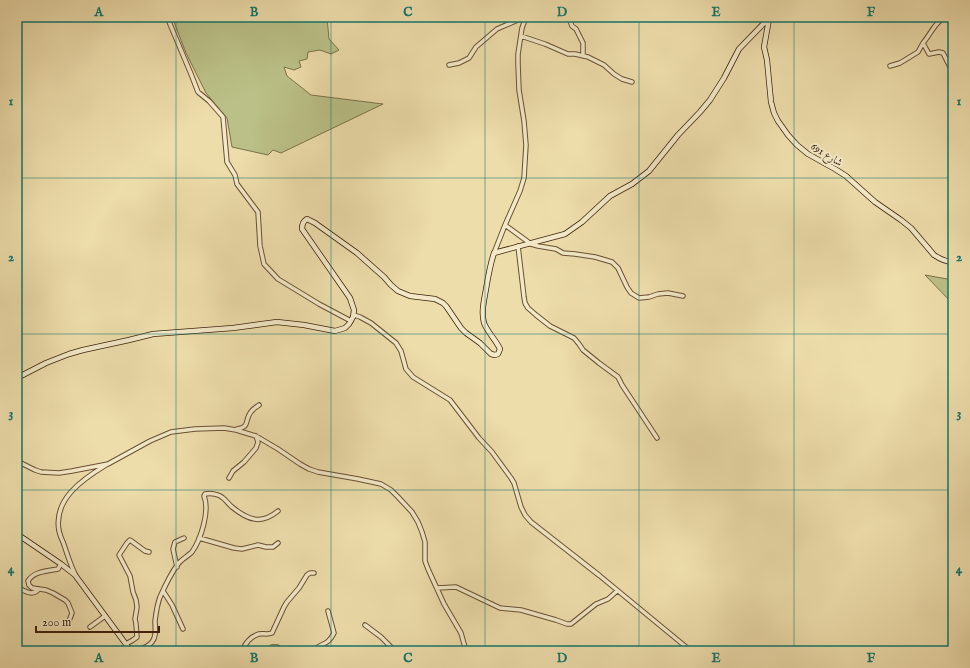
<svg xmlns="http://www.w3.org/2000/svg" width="970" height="668" viewBox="0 0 970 668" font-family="'IM FELL English',Amiri,serif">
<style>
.green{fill:#bac087;stroke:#7c704a}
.forest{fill:url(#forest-firs);stroke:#7c704a}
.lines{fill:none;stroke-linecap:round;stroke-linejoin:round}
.street-casing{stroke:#6a5034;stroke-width:5.5}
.secondary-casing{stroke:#3e210c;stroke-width:6}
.street{stroke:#f3e9c8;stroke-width:3.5}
.secondary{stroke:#f3e9c8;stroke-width:4.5}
.grid{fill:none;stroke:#0f766e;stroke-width:1;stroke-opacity:0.55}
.labels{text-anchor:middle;stroke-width:4;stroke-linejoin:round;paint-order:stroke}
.street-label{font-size:11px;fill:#3e210c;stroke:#f3e9c8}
.neatline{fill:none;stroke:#0f766e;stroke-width:1.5}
.grid-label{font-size:13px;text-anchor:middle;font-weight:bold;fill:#0f766e}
</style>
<defs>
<pattern id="forest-firs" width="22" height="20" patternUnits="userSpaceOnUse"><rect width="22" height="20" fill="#bac087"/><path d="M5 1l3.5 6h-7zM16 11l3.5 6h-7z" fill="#999c6d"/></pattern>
</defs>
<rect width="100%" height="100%" fill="#edddab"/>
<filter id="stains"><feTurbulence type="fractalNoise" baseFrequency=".005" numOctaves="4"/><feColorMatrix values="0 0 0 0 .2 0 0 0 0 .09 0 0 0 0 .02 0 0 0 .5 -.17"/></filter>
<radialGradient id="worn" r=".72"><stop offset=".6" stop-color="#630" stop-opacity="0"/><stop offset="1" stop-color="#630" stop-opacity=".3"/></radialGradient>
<path class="green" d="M172,17H327L329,39L339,50L331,54L320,50L308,52L307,59L299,61L301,67L294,70L284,67L287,76L311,95L383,104L281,153L273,150L268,155L232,147L227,118L206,93L186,53Z"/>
<path class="forest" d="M925,275L953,280V304Z"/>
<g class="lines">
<defs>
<path id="street" d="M167,17L191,74L198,92L209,101L223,117L227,162L235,175L237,184L258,212L260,246L264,264L278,279L319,304L351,321
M570,17V21L572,26L576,29L583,43V56
M945,17C934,23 931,34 923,43L929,54L939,52L943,53L953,73
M521,36L545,44L568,54H575L588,57L604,65L614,74L622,79L632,82
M449,65L459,63L469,58L476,47L497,29L520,19L524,21
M890,66L900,63L918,52L923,43
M505,225L531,244L538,246L556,249L563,253L575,254L595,257L612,262L618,268L627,287L631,293L639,298L649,297L658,294L668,293L683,296
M518,246L524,297L525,303L528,308L536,315L550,326L574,338L579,344L583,350L599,363L618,377L622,385L657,438
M494,253L505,225L520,191L524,178L526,145L524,121L519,90L518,64V54L522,28L526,17
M354,315L360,317L371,323L396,343L401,351L406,369L413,377L450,400L479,438L492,452L511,478L514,483L521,507L525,515L531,522L600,576L691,651
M237,429C249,427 245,423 249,415C251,410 255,408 259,405
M17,461L35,470L41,472L59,473L72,471L108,464L150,441L171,432L195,429L224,428L236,430L256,436L278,449L300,464L309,469L318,472L358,479L381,484L391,490L398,497L412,512L418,522L422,532L425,542V561L428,569L444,604L461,633L466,651
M229,478L233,471L244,462L256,448L258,442L256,436
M199,538L234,548L242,549L258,545L266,547H273L278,543
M61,564L58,569C48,571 34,571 28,581L29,585L32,588L46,590L53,593L65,600L68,603L72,613L69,621
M177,567L173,549L175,542L184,538
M75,574C70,564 67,553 63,542C61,538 60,535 59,531C53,499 83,479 106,465
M17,587C25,591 32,597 39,589
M437,588L456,587L500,608L521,610L556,620L567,624H571L596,604L608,599L617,591
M163,591L172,605L183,629
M365,625L381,637L395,651
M90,627L105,616
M126,644L133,640L137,637L136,624L135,619L137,607L136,600L133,592L130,576L119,555L127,543L130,540L145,551L149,552
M136,651C142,649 148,647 152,642C157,636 155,628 155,621C156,613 157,605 160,597C164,588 172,572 178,564C182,559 188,556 192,552C201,539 210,511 204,496L205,494C211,493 219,494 223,498C226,500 228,504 232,507C248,520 261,525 278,511
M243,651C244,644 251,636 259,634C263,633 267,635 272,633L284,607L287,602L299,588L307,575L310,573H314
M269,651L272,647H277L284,651
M313,651C321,642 327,647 334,633L328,611"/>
<path id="secondary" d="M769,19L764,47L767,60L771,102L774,113L778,121L788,135L797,145L808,154L835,169L846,176L875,202L901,220L911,228L934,255C940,259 946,262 953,262
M17,378L46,363L69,354L83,350L129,340L153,334L233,328L277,322L304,325L335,331L345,328L349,324L353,317L354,310L350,298L302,229C302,224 303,221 307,219L315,223L357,253L384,277L391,285L398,291L410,296L435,299L443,303L446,306L461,328L466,333L480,343L491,354L495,355L498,354L500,349C496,340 488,333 484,323C481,312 484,301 486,289C488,277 490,265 494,253L565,234L582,222L610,196L632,184L649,171L678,135L700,112L710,100L724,78L739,49L769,18
M17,534L61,564L75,575L131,651"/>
</defs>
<use href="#street" class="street-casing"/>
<use href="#secondary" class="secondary-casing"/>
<use href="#street" class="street"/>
<use href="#secondary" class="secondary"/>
</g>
<path class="grid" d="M176,17V651M331,17V651M485,17V651M639,17V651M794,17V651M17,178H953M17,334H953M17,490H953"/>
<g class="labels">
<g class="street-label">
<text transform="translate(827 154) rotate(32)" y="4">شارع 691</text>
</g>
</g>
<rect width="970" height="668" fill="none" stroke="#edddab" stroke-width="44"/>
<path d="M36 626v6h123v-6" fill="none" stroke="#3e210c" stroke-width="2"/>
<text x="42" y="626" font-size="12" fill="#3e210c" stroke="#f3e9c8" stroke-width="3" paint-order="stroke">200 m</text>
<rect x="22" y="22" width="926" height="624" class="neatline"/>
<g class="grid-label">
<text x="99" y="16">A</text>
<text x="254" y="16">B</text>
<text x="408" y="16">C</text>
<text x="562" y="16">D</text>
<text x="716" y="16">E</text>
<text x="871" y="16">F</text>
<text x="11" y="105">1</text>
<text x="959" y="105">1</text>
<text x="11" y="261">2</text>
<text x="959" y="261">2</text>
<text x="11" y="417">3</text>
<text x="959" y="417">3</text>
<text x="11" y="573">4</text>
<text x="959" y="573">4</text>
<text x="99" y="662">A</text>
<text x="254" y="662">B</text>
<text x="408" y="662">C</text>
<text x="562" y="662">D</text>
<text x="716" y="662">E</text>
<text x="871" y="662">F</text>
</g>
<rect width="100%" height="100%" filter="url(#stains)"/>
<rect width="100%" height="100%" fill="url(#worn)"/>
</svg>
